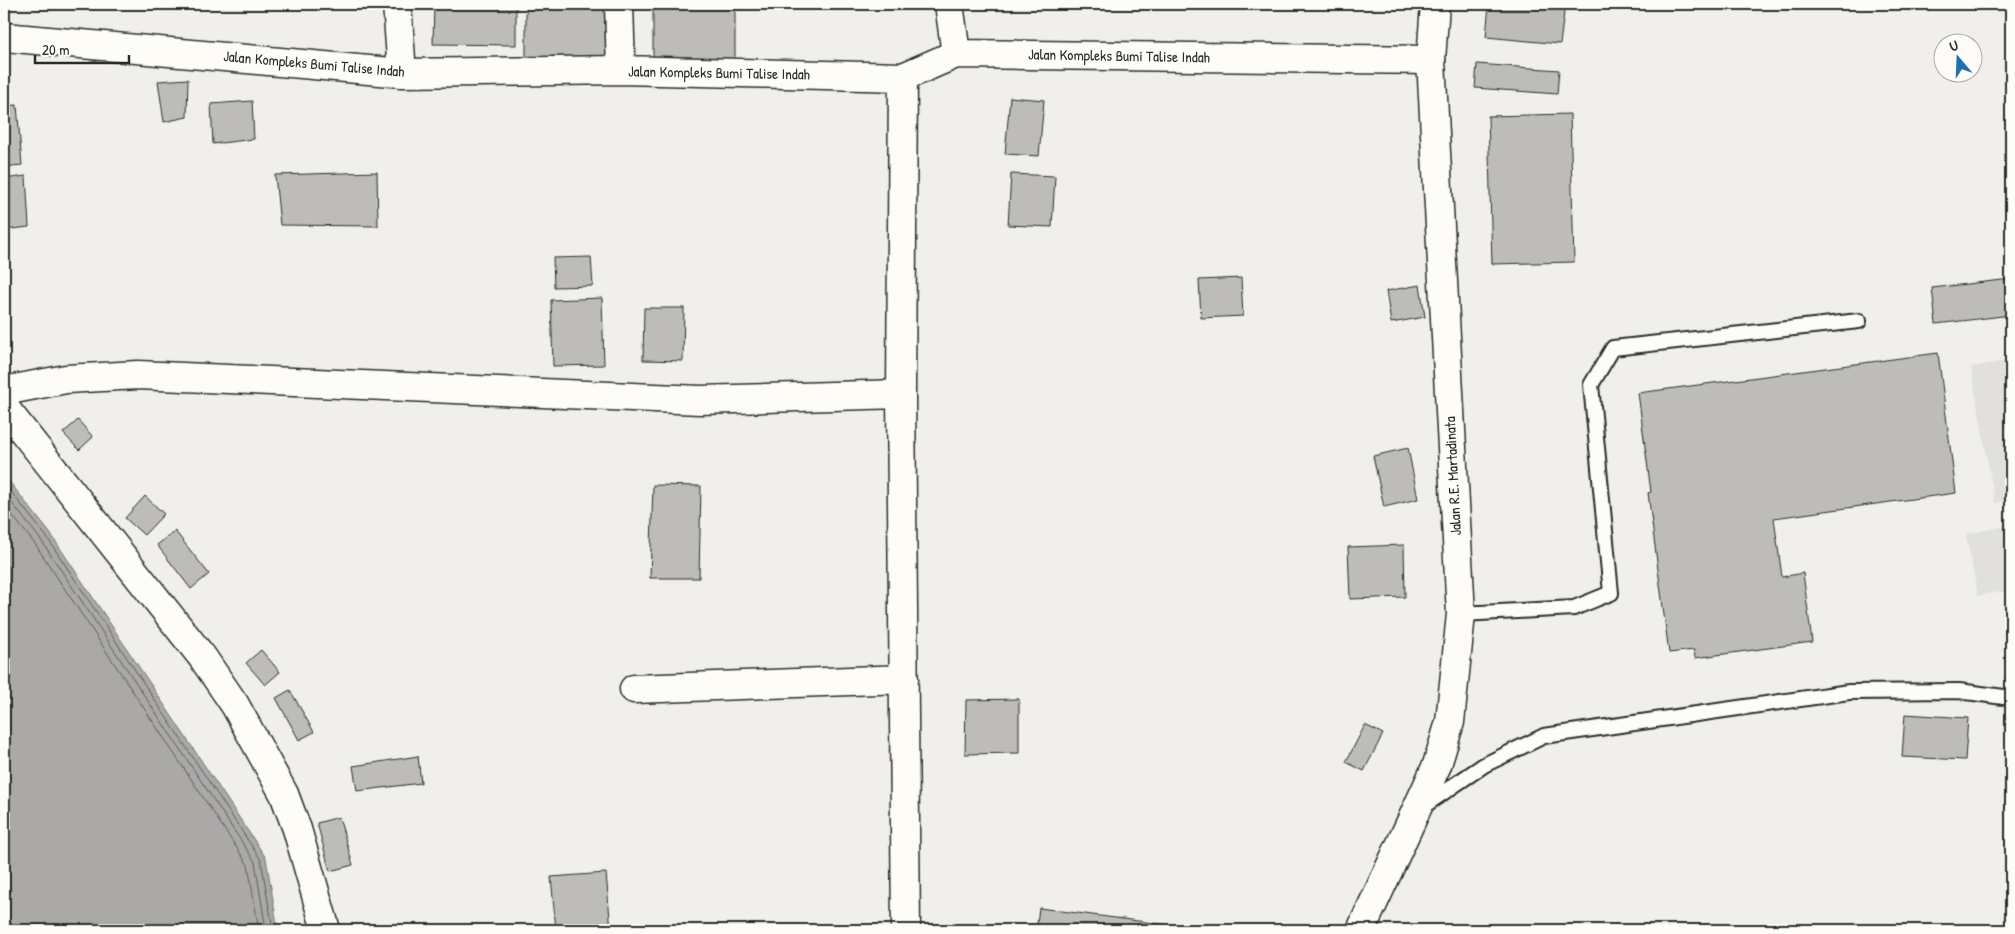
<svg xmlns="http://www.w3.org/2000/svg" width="2015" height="934" viewBox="0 0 2015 934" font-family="'Patrick Hand',sans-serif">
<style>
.built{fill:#e1e0dc}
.water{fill:#aaa9a7;stroke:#777775}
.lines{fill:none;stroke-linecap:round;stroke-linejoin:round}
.shore{stroke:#5e5d5d;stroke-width:1}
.building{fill:#bdbcb8;stroke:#2b2b2b}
.lane-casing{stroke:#2b2b2b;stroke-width:18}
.street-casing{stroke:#2b2b2b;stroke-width:31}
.highway-casing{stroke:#2b2b2b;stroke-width:31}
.lane{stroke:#fdfcf7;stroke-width:14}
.street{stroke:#fdfcf7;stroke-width:28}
.highway{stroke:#fdfcf7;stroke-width:28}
.labels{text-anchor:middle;stroke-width:5;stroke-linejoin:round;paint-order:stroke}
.street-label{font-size:15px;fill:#2b2b2b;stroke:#fdfcf7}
</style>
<rect width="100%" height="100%" fill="#f0efeb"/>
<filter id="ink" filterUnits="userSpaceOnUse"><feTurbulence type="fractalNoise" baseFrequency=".02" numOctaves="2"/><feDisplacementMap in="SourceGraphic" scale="10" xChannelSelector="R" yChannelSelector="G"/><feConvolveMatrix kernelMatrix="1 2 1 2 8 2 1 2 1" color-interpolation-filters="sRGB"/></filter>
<g filter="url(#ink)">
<path class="built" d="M2011,360V500L1995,503L1971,367Z
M2011,525V590L1978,596L1966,534Z"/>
<path class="water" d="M4,475L50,533L266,858L278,930H4Z"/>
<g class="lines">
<path class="shore" d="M4,483L46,536L261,860L273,930
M4,493L41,540L255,862L266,930
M4,505L35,544L248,865L259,930"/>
</g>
<path class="building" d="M434,4H516V45L433,44Z
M526,4H610V58L526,59Z
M653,4H735V61L653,62Z
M1489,4H1565L1560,44L1486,37Z
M1477,64L1559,70L1557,94L1475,88Z
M188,79L187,117L164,122L158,81Z
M1010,97L1044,100L1039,156L1005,154Z
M252,101L254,139L213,144L211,104Z
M17,105L22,165L4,167V106Z
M1570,114L1574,262L1492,264L1488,116Z
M377,172L378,226L280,225L275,175Z
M1011,174L1055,176L1052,227L1008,225Z
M26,176L29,227L4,230V179Z
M591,257L593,286L554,287L553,258Z
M1241,278L1243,316L1201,318L1199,280Z
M2011,279V315L1936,324L1932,288Z
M1420,285L1425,317L1391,323L1386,291Z
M602,298L604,365L553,366L551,300Z
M644,308H684L683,361L643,360Z
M1938,353L1956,493L1774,518L1782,577L1803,573L1812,642L1695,658L1694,650L1669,653L1648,493L1651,492L1638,393Z
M78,420L93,437L79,450L63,433Z
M1408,448L1418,499L1384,507L1373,456Z
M653,485L701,486L699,578H650Z
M145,496L164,514L144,535L125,518Z
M175,531L209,574L191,589L157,545Z
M1404,545L1405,597L1350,599L1348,547Z
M261,650L280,672L265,685L246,663Z
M290,690L314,732L299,740L276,698Z
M1019,699V753L965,754L966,700Z
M1905,714L1968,718L1965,760L1902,757Z
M1365,725L1383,734L1364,771L1346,762Z
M418,756L421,783L357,791L353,766Z
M339,817L353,865L330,871L317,823Z
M606,873L611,930H556L551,877Z
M1039,908L1207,930H1036Z"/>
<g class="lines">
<defs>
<path id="lane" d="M1461,614L1574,608L1611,593L1591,385L1613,348L1859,321
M1422,807L1484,765L1544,736L1849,692L1959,691L2011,698"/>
<path id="street" d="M397,4L402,73
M619,4L621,70
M949,4L956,54
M4,37L402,73L621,70L903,77L956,54L1431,60
M903,77L901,394L906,930
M4,391L66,379L138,375L700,400L901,394
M4,407L203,658L235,705L284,794L297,829L326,930
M634,689L904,679"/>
<path id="highway" d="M1361,930L1437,765L1450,722L1461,614L1431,60L1435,4"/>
</defs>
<use href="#lane" class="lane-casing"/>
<use href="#street" class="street-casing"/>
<use href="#highway" class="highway-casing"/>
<use href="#lane" class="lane"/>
<use href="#street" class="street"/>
<use href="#highway" class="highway"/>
</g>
</g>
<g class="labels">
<g class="street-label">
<text transform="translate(1119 56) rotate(1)" y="5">Jalan Kompleks Bumi Talise Indah</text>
<text transform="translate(314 64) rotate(5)" y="5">Jalan Kompleks Bumi Talise Indah</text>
<text transform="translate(719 73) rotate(1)" y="5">Jalan Kompleks Bumi Talise Indah</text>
<text transform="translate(1453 476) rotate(-93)" y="5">Jalan R.E. Martadinata</text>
</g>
</g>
<rect width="2015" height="934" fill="none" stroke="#fdfcf7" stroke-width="20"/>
<rect x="10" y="10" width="1995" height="914" fill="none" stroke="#2b2b2b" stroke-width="2" filter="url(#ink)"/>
<g transform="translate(1958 58) rotate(341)"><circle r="24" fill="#fdfcf7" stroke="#a9a8a5"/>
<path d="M0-4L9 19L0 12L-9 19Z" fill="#1f6fb2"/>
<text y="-8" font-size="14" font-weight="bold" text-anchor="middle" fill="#2b2b2b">U</text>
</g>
<path d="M35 55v8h94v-8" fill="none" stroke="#2b2b2b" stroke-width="2.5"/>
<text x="42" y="55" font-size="15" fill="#2b2b2b" stroke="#fdfcf7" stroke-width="4" paint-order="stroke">20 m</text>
</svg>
